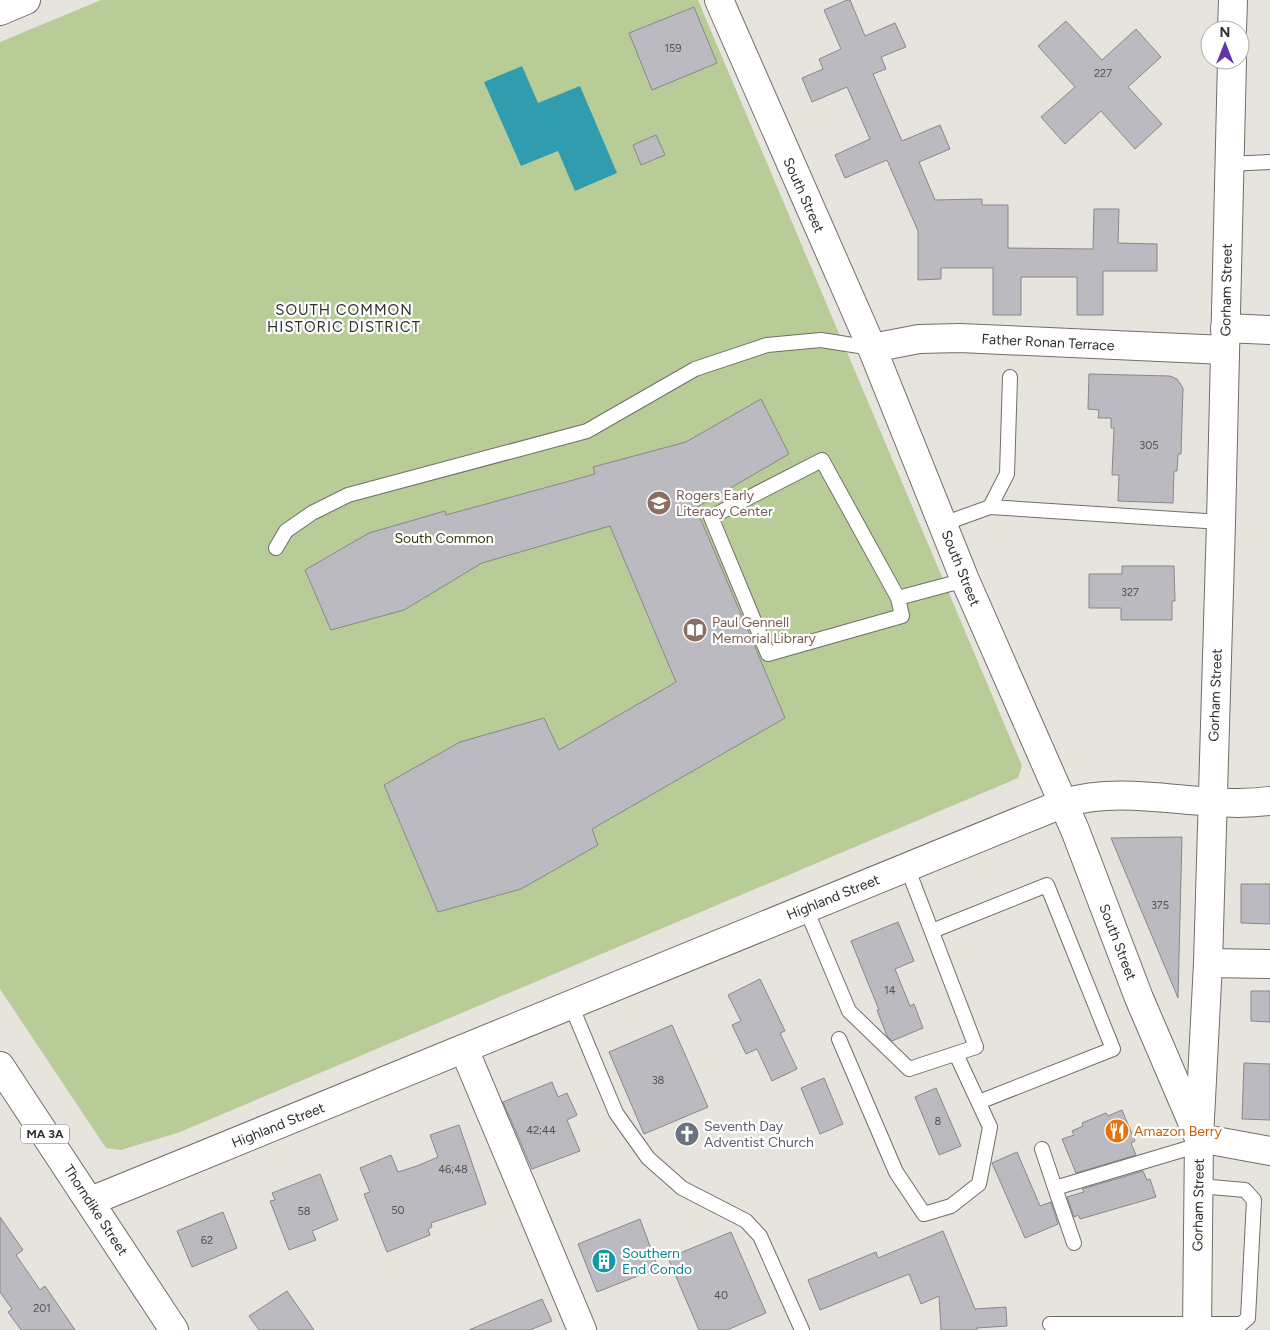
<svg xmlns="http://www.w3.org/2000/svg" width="1270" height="1330" viewBox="0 0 1270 1330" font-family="Figtree,sans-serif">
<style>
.green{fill:#b8cc98}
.water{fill:#329caf}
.building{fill:#bbbac1;stroke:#87878c}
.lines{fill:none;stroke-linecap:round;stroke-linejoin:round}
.service-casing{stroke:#716e69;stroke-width:16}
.minor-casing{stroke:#716e69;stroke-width:30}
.tertiary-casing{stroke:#716e69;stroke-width:30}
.secondary-casing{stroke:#716e69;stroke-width:30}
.primary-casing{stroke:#716e69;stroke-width:30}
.service{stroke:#fff;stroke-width:14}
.minor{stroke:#fff;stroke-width:28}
.tertiary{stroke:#fff;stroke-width:28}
.secondary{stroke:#fff;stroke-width:28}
.primary{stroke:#fff;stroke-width:28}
.labels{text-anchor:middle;stroke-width:4.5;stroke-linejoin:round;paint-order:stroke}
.number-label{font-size:11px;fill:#535251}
.shield{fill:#fff;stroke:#6e6d6b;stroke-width:1}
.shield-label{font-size:12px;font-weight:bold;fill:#302f2c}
.street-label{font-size:14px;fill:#302f2c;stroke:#fff}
.education-label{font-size:14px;fill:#785e54;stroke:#fff;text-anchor:start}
.park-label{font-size:14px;fill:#2b3b06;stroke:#fff}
.worship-label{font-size:14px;fill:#5b616d;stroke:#fff;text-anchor:start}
.food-label{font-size:14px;fill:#c56008;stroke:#fff;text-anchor:start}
.culture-label{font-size:14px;fill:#0d838f;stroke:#fff;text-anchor:start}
.neighbourhood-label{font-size:15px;letter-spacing:1px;fill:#302f2c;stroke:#fff}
</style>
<rect width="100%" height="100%" fill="#e7e4de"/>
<path class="green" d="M101,0H698L1022,766L1018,778L180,1132L121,1150L106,1148L0,989V42Z"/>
<path class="water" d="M522,66L538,103L580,86L617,173L575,191L558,151L521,166L484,82Z"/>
<path class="building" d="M847,0H850L865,36L895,23L906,47L881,57L886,69L873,74L902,141L940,125L950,149L919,162L935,200L982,199V205H1008V248L1093,249L1094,209H1119L1118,243L1157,244V271H1103V315H1077V277H1021V315H993V268H941V279L918,280V231L887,160L845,178L835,155L870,139L847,87L812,102L802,78L823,69L819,59L841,49L824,10Z
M694,7L717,63L652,90L629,33Z
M1066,21L1102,60L1136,29L1161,57L1128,87L1162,124L1135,149L1101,111L1065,144L1041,117L1075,87L1038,46Z
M656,135L665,155L641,165L633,145Z
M1089,374L1170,376L1177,379L1183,388L1181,454H1178L1177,471H1174L1173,503L1118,501L1119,475H1112L1114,428H1111V418H1098L1099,410L1088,409Z
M761,399L789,454L696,508L785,718L592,829L598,845L521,889L438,912L384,785L460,742L544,718L559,750L676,682L610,526L482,563L404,610L331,630L305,570L369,533L445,511L446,515L595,474L593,467L686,442Z
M1122,566H1174L1175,601H1172V620H1121V608H1089V574H1122Z
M1182,837L1178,998L1111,838Z
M1241,884H1270V924L1241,923Z
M898,922L914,961L895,969L910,1006L914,1004L923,1028L892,1041L887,1036L877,1010H879L851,941Z
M760,979L785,1031L780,1033L797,1069L772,1081L757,1049L746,1054L732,1025L741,1021L728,995Z
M1251,991H1270V1022L1251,1021Z
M672,1025L708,1107L644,1134L609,1052Z
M1244,1063L1270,1064V1120L1242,1119Z
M824,1078L843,1124L820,1134L801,1088Z
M552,1082L558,1097L567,1093L577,1115L567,1120L580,1151L532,1169L503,1102Z
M936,1088L961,1146L939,1155L915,1097Z
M1122,1110L1135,1141L1131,1143L1136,1155L1076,1173L1062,1139L1074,1135L1072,1131L1083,1126L1082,1123L1106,1113L1108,1116Z
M459,1125L486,1204L431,1223L432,1227L428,1229L430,1235L387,1252L364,1194L370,1192L360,1168L391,1155L398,1172L417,1166L438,1157L430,1135Z
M1017,1152L1040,1206L1051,1202L1058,1224L1025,1238L992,1163Z
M1143,1171L1147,1180L1150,1179L1156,1197L1080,1219L1078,1215L1074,1217L1067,1197L1084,1192L1082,1189Z
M320,1174L338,1220L312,1231L316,1240L289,1250L270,1201L275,1200L272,1193Z
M223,1212L237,1248L192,1267L177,1231Z
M0,1217L23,1250L16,1255L40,1290L45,1286L75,1330H21L8,1312L12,1309L0,1292Z
M640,1219L658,1268L597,1292L578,1244Z
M943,1231L975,1309L1006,1307L1007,1326L977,1328V1330H941L939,1296L921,1304L909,1274L820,1310L808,1280L876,1252L878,1258Z
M731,1232L766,1313L727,1330H699L668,1258Z
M287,1291L314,1330H259L249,1316Z
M542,1299L552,1321L530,1330H469Z"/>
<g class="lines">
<defs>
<path id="service" d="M1229,164L1270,162
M990,507L1007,474L1010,377
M943,524L990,507L1221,522
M276,548L286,531L312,513L348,495L587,431L695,369L767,345L821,340L872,348
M898,598L902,616L768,654L711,517L822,460L898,598L965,580
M806,909L849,1011L909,1069L976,1047L907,867
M932,931L1047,885L1113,1049L979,1102
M571,1005L616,1113L648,1158L682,1188L746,1221L760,1236L802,1330
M839,1039L896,1172L924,1214L951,1206L979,1184L990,1127L956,1054
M1042,1149L1055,1188L1199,1145
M1055,1188L1074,1243
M1050,1324H1241L1248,1318L1254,1200L1245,1190L1199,1186"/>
<path id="minor" d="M719,0L872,348L965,580L1075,830L1139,998L1199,1138L1270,1151
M1225,328L1270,330
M872,348L919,339L960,338L1225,350
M1208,963L1270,964
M464,1049L582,1330"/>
<path id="tertiary" d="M0,11L26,0
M91,1201L1064,803C1130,783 1201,810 1270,801"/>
<path id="secondary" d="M1232,30L1233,0
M1197,1330L1199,1138L1208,963L1221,522L1232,60"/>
<path id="primary" d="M0,1066L174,1330"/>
</defs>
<use href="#service" class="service-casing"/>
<use href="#minor" class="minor-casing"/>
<use href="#tertiary" class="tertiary-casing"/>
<use href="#secondary" class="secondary-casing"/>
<use href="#primary" class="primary-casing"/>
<use href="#service" class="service"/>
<use href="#minor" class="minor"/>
<use href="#tertiary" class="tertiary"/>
<use href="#secondary" class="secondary"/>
<use href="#primary" class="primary"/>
</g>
<defs>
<symbol id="school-disc" viewBox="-11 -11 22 22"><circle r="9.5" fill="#8d6e63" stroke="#fff"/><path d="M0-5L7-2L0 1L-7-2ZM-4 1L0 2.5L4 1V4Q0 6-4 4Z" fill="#fff"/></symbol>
<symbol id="library-disc" viewBox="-11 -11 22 22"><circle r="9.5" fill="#8d6e63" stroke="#fff"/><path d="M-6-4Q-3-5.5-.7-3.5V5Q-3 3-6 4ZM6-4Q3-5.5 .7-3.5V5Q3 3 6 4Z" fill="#fff"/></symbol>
<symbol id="restaurant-disc" viewBox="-11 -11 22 22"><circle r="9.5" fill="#e8710a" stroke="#fff"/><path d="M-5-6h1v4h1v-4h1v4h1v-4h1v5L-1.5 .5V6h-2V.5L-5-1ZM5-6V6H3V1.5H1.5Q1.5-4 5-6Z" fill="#fff"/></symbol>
<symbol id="church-disc" viewBox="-11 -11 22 22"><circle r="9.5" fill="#6b7280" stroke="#fff"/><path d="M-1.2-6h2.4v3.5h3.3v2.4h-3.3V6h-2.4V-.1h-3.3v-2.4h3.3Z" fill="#fff"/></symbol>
<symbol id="building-disc" viewBox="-11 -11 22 22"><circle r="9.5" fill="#0f9aa8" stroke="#fff"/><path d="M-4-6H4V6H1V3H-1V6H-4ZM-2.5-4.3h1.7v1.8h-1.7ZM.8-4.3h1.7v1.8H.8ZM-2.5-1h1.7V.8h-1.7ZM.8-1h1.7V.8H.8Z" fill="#fff"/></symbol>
</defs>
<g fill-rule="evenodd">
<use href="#school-disc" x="645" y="489" width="28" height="28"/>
<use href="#library-disc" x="681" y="616" width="28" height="28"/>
<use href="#restaurant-disc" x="1103" y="1117" width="28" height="28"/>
<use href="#church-disc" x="673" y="1120" width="28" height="28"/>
<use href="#building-disc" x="590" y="1247" width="28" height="28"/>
</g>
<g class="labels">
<g class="number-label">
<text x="673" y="52">159</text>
<text x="1103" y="77">227</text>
<text x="1149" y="449">305</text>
<text x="1130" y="596">327</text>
<text x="1160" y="909">375</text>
<text x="890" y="994">14</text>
<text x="658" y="1084">38</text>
<text x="938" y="1125">8</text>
<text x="541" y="1134">42;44</text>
<text x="453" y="1173">46;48</text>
<text x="398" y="1214">50</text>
<text x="304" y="1215">58</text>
<text x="207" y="1244">62</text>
<text x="721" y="1299">40</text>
<text x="42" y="1312">201</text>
</g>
<rect class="shield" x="21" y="1124.5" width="48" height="19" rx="4"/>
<g class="shield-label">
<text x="45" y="1138">MA 3A</text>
</g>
<g class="street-label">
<text transform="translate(804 195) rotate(66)" y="5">South Street</text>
<text transform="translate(1226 290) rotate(-89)" y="5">Gorham Street</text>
<text transform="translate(1048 342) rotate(3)" y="5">Father Ronan Terrace</text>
<text transform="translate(961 568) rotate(68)" y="5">South Street</text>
<text transform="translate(1215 695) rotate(-88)" y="5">Gorham Street</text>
<text transform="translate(833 897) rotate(-22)" y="5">Highland Street</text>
<text transform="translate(1118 942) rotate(69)" y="5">South Street</text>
<text transform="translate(278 1125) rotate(-22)" y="5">Highland Street</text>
<text transform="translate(1198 1205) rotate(-89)" y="5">Gorham Street</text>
<text transform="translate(96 1210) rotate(57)" y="5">Thorndike Street</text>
</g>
<g class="education-label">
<text x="676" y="500">Rogers Early<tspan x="676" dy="16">Literacy Center</tspan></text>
<text x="712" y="627">Paul Gennell<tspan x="712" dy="16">Memorial Library</tspan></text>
</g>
<g class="park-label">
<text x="444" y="543">South Common</text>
</g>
<g class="worship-label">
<text x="704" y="1131">Seventh Day<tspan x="704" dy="16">Adventist Church</tspan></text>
</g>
<g class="food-label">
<text x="1134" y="1136">Amazon Berry</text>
</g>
<g class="culture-label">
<text x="622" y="1258">Southern<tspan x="622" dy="16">End Condo</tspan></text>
</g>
<g class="neighbourhood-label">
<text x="344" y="315">SOUTH COMMON<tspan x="344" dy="17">HISTORIC DISTRICT</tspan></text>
</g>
</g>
<g transform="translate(1225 45)"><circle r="24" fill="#ffffff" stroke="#acacab"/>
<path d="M0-4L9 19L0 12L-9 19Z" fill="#6234ac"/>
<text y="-8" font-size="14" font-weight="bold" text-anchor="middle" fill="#302f2c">N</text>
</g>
</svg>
